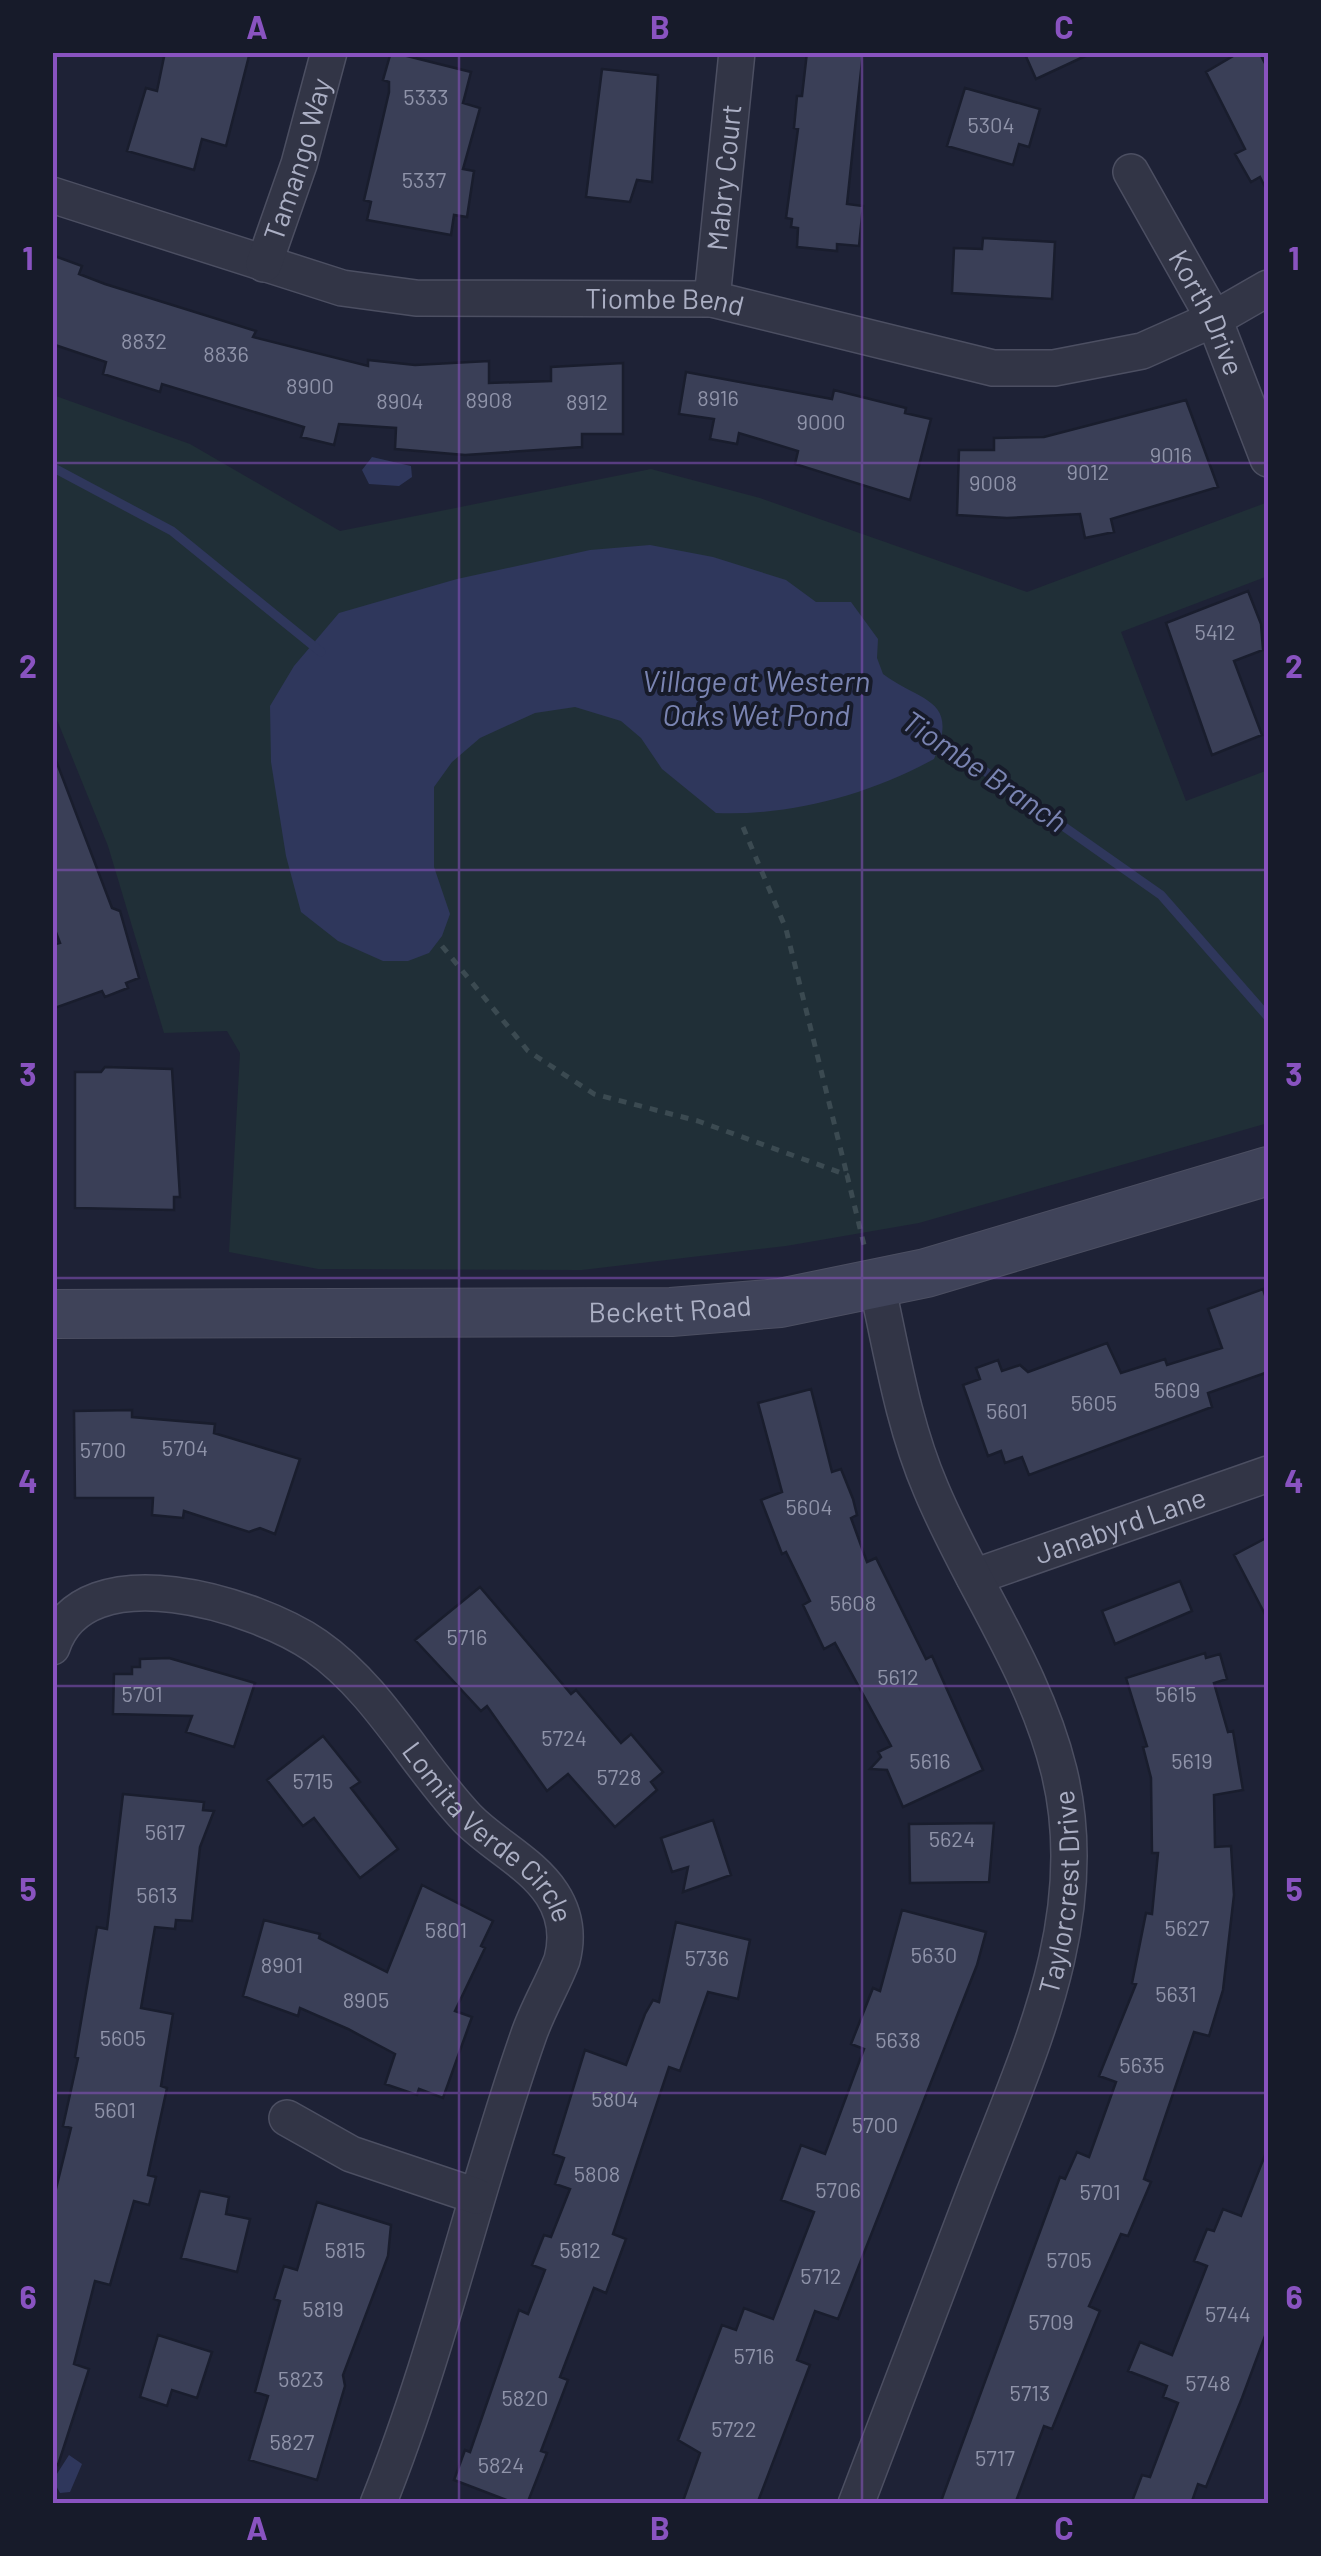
<svg xmlns="http://www.w3.org/2000/svg" width="1321" height="2556" viewBox="0 0 1321 2556" font-family="Barlow,sans-serif">
<style>
.green{fill:#202f37}
.water{fill:#2f375c}
.lines{fill:none;stroke-linecap:round;stroke-linejoin:round}
.stream{stroke:#2f375c;stroke-width:9}
.building{fill:#3a3f57;stroke:#191d2d;stroke-width:2.5}
.street-casing{stroke:#4c4f62;stroke-width:38}
.secondary-casing{stroke:#4c4f62;stroke-width:50}
.path{stroke:#3b4a51;stroke-width:5;stroke-dasharray:8 8;stroke-linecap:butt}
.street{stroke:#323546;stroke-width:35}
.secondary{stroke:#3f4359;stroke-width:48}
.grid{fill:none;stroke:#8953c0;stroke-width:2.5;stroke-opacity:0.55}
.labels{text-anchor:middle;stroke-width:8;stroke-linejoin:round;paint-order:stroke}
.number-label{font-size:22px;fill:#8f93a9}
.street-label{font-size:28px;fill:#abafc4;stroke:#171b2a}
.water-label{font-size:30px;font-style:italic;fill:#7a84b2;stroke:#171b2a}
.neatline{fill:none;stroke:#8953c0;stroke-width:4}
.grid-label{font-size:32px;text-anchor:middle;font-weight:bold;fill:#8953c0}
</style>
<rect width="100%" height="100%" fill="#1e2236"/>
<path class="green" d="M53,395L190,444L340,531L651,469L760,498L1027,592L1268,502V576L1121,632L1186,801L1268,770V1123L919,1223L786,1246L582,1270L318,1269L229,1252L240,1053L227,1031L164,1033L108,846L53,710Z"/>
<path class="water" d="M372,457L411,466L412,477L399,486L369,484L362,470Z
M650,545L713,557L786,580L816,602H851L878,639L877,658L883,674C922,703 960,698 934,759C868,795 791,816 716,813L662,769L641,738L621,721L575,707L535,713L480,738L452,762L434,787V867L450,914L442,936L429,953L408,961H383L338,941L301,912L286,856L271,762L270,706L294,666L339,613L457,579L590,550Z
M69,2455L82,2464L70,2492L60,2493L53,2480Z"/>
<g class="lines">
<path class="stream" d="M52,467L172,531L321,652
M932,734L1161,895L1268,1017"/>
</g>
<path class="building" d="M165,52H250L226,146L202,139L194,170L127,151L146,88L157,91Z
M391,52L471,72L463,103L480,108L463,169L474,171L467,217L454,215L451,235L367,220L371,202L364,200L389,92V82L383,80Z
M807,52H863L847,204L863,206L859,246L837,244V251L797,247L798,228L791,227L792,219L786,218L798,129L794,128L797,96H802Z
M1024,52H1094L1036,79Z
M1240,52H1259L1268,69V193L1260,177L1251,182L1235,154L1245,149L1206,72Z
M602,69L658,75L652,182L637,180L630,202L586,197Z
M965,88L1040,109L1029,147L1019,144L1013,165L947,146Z
M983,238L1055,242L1052,299L952,293L954,248L982,249Z
M52,255L82,266L79,274L105,284L256,331L253,337L368,366V360L415,365L489,361V383L551,381V367L623,363V434H582V447L465,455L395,449L396,428L339,424L334,445L301,437L304,427L162,384L160,392L103,374L106,362L52,344Z
M686,372L832,399L834,390L906,408L905,413L931,419L910,500L795,464L798,451L739,433L737,444L710,439L714,419L679,414Z
M1186,400L1218,487L1111,519L1114,532L1085,538L1080,514L1007,518L957,515L959,450H994V438L1044,437Z
M1248,591L1261,624L1263,650L1234,661L1262,735L1212,755L1166,623Z
M52,750L112,908L120,911L139,978L126,983L128,988L105,997L102,991L52,1009V945L60,943L52,922Z
M105,1067L172,1069L180,1197H174V1210L75,1208V1072H101Z
M1263,1289L1268,1305V1372L1208,1393L1212,1407L1029,1475L1022,1457L1005,1463L1001,1451L988,1456L963,1385L980,1379L976,1368L998,1360L1002,1371L1020,1365L1028,1372L1107,1343L1121,1373L1165,1359L1167,1365L1222,1348L1208,1309Z
M811,1389L832,1472L841,1469L853,1499L857,1515L851,1518L867,1562L876,1558L926,1659L932,1656L983,1770L903,1807L887,1770L870,1769L881,1757L878,1752L891,1746L835,1643L824,1649L803,1605L810,1601L786,1552L782,1554L761,1500L782,1492L758,1403Z
M132,1410V1417L215,1424L214,1433L300,1459L275,1534L260,1528L249,1532L184,1511L183,1518L152,1515L153,1498H75L74,1411Z
M1268,1537V1620L1234,1555Z
M1180,1581L1192,1611L1115,1644L1102,1611Z
M480,1587L571,1694L576,1690L621,1743L631,1734L663,1772L651,1782L657,1790L615,1827L568,1774L547,1791L487,1706L481,1711L415,1640Z
M1205,1653L1206,1658L1220,1654L1227,1679L1214,1683L1228,1732L1233,1731L1243,1790L1214,1795L1215,1847L1231,1846L1234,1895L1223,1990L1209,2036L1194,2032L1144,2179L1151,2182L1128,2236L1121,2234L1089,2306L1100,2311L1052,2429L1044,2426L1015,2504H940L1060,2177L1065,2179L1077,2152L1089,2157L1116,2082L1099,2076L1136,1984L1132,1983L1146,1913L1152,1914L1158,1853H1152L1151,1778L1143,1747L1147,1746L1126,1678Z
M169,1658L255,1683L234,1747L186,1732L192,1716L113,1714L114,1674H132V1667H140V1659Z
M323,1736L360,1782L351,1788L398,1849L360,1878L314,1818L303,1826L267,1780Z
M123,1794L204,1802L203,1810L214,1811L200,1847L192,1921L176,1920L175,1929L155,1927L141,2008L173,2014L161,2086L167,2088L148,2175L156,2177L149,2205L134,2201L110,2285L95,2281L74,2364L89,2369L58,2465L52,2464V2205L71,2128L63,2126L78,2058L75,2057L97,1927L107,1929Z
M713,1820L731,1875L683,1892L688,1867L672,1872L661,1838Z
M994,1823L989,1882L910,1883L909,1824Z
M422,1885L493,1921L481,1946L485,1948L455,2011L472,2017L443,2098L419,2089L417,2095L385,2084L395,2054L348,2029L300,2008L298,2016L243,1996L264,1920L320,1934L319,1938L387,1972Z
M902,1910L986,1932L977,1965L838,2319L815,2311L797,2360L810,2365L757,2504H682L700,2453L678,2440L722,2325L736,2330L744,2308L773,2319L814,2212L781,2200L801,2145L825,2154L864,2049L851,2044L873,1988L880,1991Z
M676,1922L750,1940L738,1999L708,1992L680,2071L669,2067L613,2234L626,2239L606,2293L594,2288L560,2377L568,2380L541,2451L547,2453L527,2504H517L454,2480L465,2450L470,2452L519,2310L528,2314L545,2270L532,2265L544,2235L551,2237L570,2189L555,2184L564,2158L553,2154L585,2050L626,2065L645,2014L653,2000L659,2002Z
M1267,2150L1268,2328L1242,2398L1206,2487L1198,2484L1191,2504H1131L1142,2475L1150,2477L1178,2403L1163,2397L1167,2386L1128,2371L1140,2342L1172,2355L1207,2266L1194,2261L1207,2229L1214,2231L1223,2209L1241,2216Z
M200,2191L229,2197L226,2214L250,2219L237,2272L181,2258Z
M317,2202L391,2225L388,2256L343,2375L345,2386L317,2480L249,2460L268,2396L255,2392L280,2301L274,2299L284,2266L297,2270Z
M158,2335L212,2352L197,2398L172,2390L167,2406L140,2397Z"/>
<g class="lines">
<defs>
<g id="street">
<path id="s1" d="M1131,172L1214,319L1268,459"/>
<path id="s2" d="M52,195L342,288L416,298L712,299L993,368H1054L1142,351L1214,319L1268,288"/>
<path id="s3" d="M264,264L299,164L329,52"/>
<path id="s4" d="M712,299L737,52"/>
<path id="s5" d="M974,1577L1268,1474"/>
<path id="s6" d="M52,1647C84,1550 257,1605 316,1646C378,1689 416,1764 467,1818C493,1845 532,1863 552,1894C565,1914 568,1937 562,1960C552,1986 537,2010 528,2037C474,2191 439,2352 378,2504"/>
<path d="M287,2118L351,2154L476,2196"/>
<path id="s7" d="M856,2504C895,2402 933,2301 972,2199C1024,2062 1096,1921 1059,1771C1034,1669 971,1585 931,1489C903,1424 892,1353 877,1285"/>
</g>
<g id="secondary">
<path id="s8" d="M52,1314L671,1312L780,1303L926,1273L1268,1171"/>
</g>
</defs>
<use href="#street" class="street-casing"/>
<use href="#secondary" class="secondary-casing"/>
<path class="path" d="M743,827L786,929L847,1175
M442,946L528,1051L594,1094L698,1121L847,1175L865,1249"/>
<use href="#street" class="street"/>
<use href="#secondary" class="secondary"/>
</g>
<path class="grid" d="M459,52V2504M862,52V2504M52,463H1268M52,870H1268M52,1278H1268M52,1686H1268M52,2093H1268"/>
<g class="labels">
<g class="number-label">
<text x="426" y="105">5333</text>
<text x="991" y="133">5304</text>
<text x="424" y="188">5337</text>
<text x="144" y="349">8832</text>
<text x="226" y="362">8836</text>
<text x="310" y="394">8900</text>
<text x="718" y="406">8916</text>
<text x="489" y="408">8908</text>
<text x="400" y="409">8904</text>
<text x="587" y="410">8912</text>
<text x="821" y="430">9000</text>
<text x="1171" y="463">9016</text>
<text x="1088" y="480">9012</text>
<text x="993" y="491">9008</text>
<text x="1215" y="640">5412</text>
<text x="1177" y="1398">5609</text>
<text x="1094" y="1411">5605</text>
<text x="1007" y="1419">5601</text>
<text x="185" y="1456">5704</text>
<text x="103" y="1458">5700</text>
<text x="809" y="1515">5604</text>
<text x="853" y="1611">5608</text>
<text x="467" y="1645">5716</text>
<text x="898" y="1685">5612</text>
<text x="142" y="1702">5701</text>
<text x="1176" y="1702">5615</text>
<text x="564" y="1746">5724</text>
<text x="930" y="1769">5616</text>
<text x="1192" y="1769">5619</text>
<text x="619" y="1785">5728</text>
<text x="313" y="1789">5715</text>
<text x="165" y="1840">5617</text>
<text x="952" y="1847">5624</text>
<text x="157" y="1903">5613</text>
<text x="1187" y="1936">5627</text>
<text x="446" y="1938">5801</text>
<text x="934" y="1963">5630</text>
<text x="707" y="1966">5736</text>
<text x="282" y="1973">8901</text>
<text x="1176" y="2002">5631</text>
<text x="366" y="2008">8905</text>
<text x="123" y="2046">5605</text>
<text x="898" y="2048">5638</text>
<text x="1142" y="2073">5635</text>
<text x="615" y="2107">5804</text>
<text x="115" y="2118">5601</text>
<text x="875" y="2133">5700</text>
<text x="597" y="2182">5808</text>
<text x="838" y="2198">5706</text>
<text x="1100" y="2200">5701</text>
<text x="345" y="2258">5815</text>
<text x="580" y="2258">5812</text>
<text x="1069" y="2268">5705</text>
<text x="821" y="2284">5712</text>
<text x="323" y="2317">5819</text>
<text x="1228" y="2322">5744</text>
<text x="1051" y="2330">5709</text>
<text x="754" y="2364">5716</text>
<text x="301" y="2387">5823</text>
<text x="1208" y="2391">5748</text>
<text x="1030" y="2401">5713</text>
<text x="525" y="2406">5820</text>
<text x="734" y="2437">5722</text>
<text x="292" y="2450">5827</text>
<text x="995" y="2466">5717</text>
<text x="501" y="2473">5824</text>
</g>
<g class="street-label">
<text dy="10" stroke="none"><textPath href="#s3" startOffset="110">Tamango Way</textPath></text>
<text dy="10" stroke="none"><textPath href="#s4" startOffset="122">Mabry Court</textPath></text>
<text dy="10" stroke="none"><textPath href="#s2" startOffset="628">Tiombe Bend</textPath></text>
<text dy="10" stroke="none"><textPath href="#s1" startOffset="160">Korth Drive</textPath></text>
<text dy="10" stroke="none"><textPath href="#s8" startOffset="618">Beckett Road</textPath></text>
<text dy="10" stroke="none"><textPath href="#s5" startOffset="155">Janabyrd Lane</textPath></text>
<text dy="10" stroke="none"><textPath href="#s6" startOffset="552">Lomita Verde Circle</textPath></text>
<text dy="10" stroke="none"><textPath href="#s7" startOffset="648">Taylorcrest Drive</textPath></text>
</g>
<g class="water-label">
<text x="756" y="692">Village at Western<tspan x="756" dy="34">Oaks Wet Pond</tspan></text>
<text transform="translate(984 772) rotate(34)" y="10">Tiombe Branch</text>
</g>
</g>
<rect width="1321" height="2556" fill="none" stroke="#171b2a" stroke-width="110"/>
<rect x="55" y="55" width="1211" height="2446" class="neatline"/>
<g class="grid-label">
<text x="257" y="39">A</text>
<text x="660" y="39">B</text>
<text x="1064" y="39">C</text>
<text x="28" y="270">1</text>
<text x="1294" y="270">1</text>
<text x="28" y="678">2</text>
<text x="1294" y="678">2</text>
<text x="28" y="1086">3</text>
<text x="1294" y="1086">3</text>
<text x="28" y="1493">4</text>
<text x="1294" y="1493">4</text>
<text x="28" y="1901">5</text>
<text x="1294" y="1901">5</text>
<text x="28" y="2309">6</text>
<text x="1294" y="2309">6</text>
<text x="257" y="2540">A</text>
<text x="660" y="2540">B</text>
<text x="1064" y="2540">C</text>
</g>
</svg>
